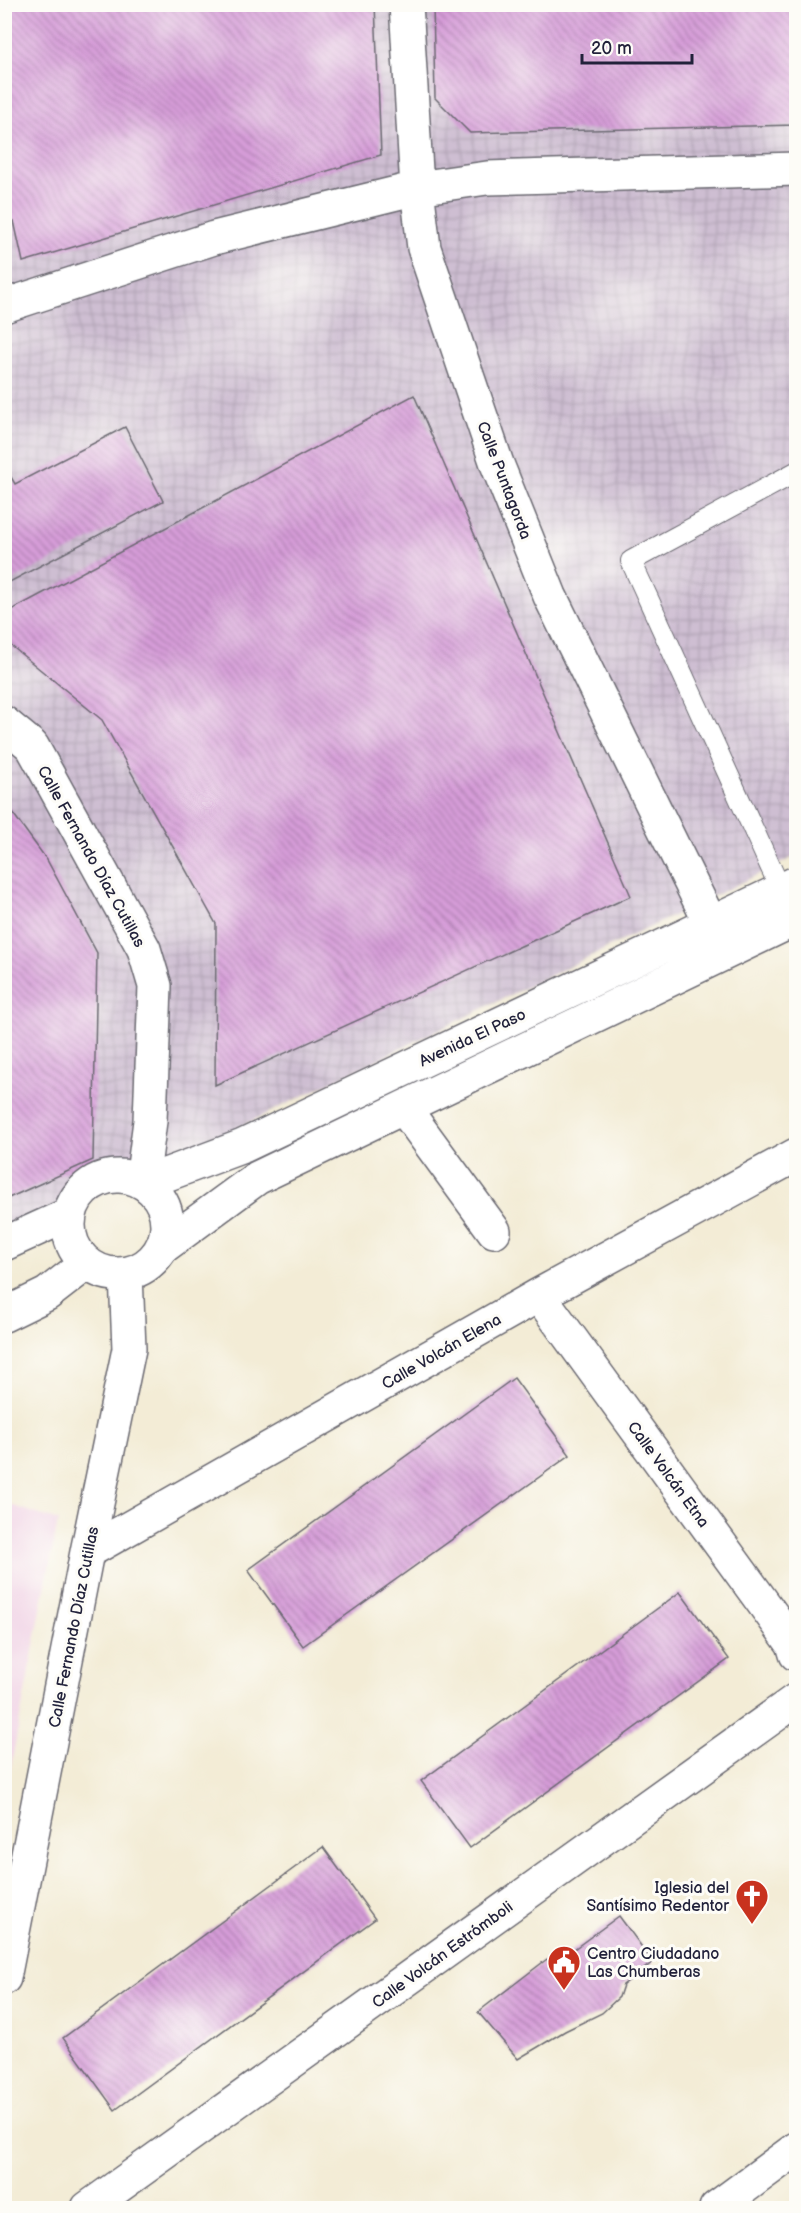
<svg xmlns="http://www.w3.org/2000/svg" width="801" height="2213" viewBox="0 0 801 2213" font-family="'Balsamiq Sans',sans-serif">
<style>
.built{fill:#f0d0e5}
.industrial{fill:url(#industrial-grid)}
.building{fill:url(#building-back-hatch)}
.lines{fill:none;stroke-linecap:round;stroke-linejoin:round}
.service-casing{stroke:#6b6971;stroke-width:22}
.minor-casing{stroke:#6b6971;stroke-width:36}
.tertiary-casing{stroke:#6b6971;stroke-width:36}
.service{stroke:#fff;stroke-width:20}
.minor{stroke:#fff;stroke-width:33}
.tertiary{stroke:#fff;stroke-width:33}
.labels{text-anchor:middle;stroke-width:6;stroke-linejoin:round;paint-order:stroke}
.street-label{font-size:16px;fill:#22223b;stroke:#fdfcf7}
.poi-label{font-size:16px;fill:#22223b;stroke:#fdfcf7;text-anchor:end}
</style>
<defs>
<pattern id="industrial-grid" width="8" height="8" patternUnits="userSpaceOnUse" patternTransform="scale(1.5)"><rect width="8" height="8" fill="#cebed2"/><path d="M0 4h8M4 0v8" fill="none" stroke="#b1a3b5"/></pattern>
<pattern id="building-back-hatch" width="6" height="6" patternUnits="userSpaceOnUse" patternTransform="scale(1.5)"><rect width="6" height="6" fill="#d69cd8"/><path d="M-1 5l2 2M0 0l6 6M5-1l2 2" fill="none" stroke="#ad7fb0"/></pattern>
</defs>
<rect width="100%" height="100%" fill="#fdfcf7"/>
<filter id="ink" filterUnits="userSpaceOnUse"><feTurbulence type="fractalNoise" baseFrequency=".0167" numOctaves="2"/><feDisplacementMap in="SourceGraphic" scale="12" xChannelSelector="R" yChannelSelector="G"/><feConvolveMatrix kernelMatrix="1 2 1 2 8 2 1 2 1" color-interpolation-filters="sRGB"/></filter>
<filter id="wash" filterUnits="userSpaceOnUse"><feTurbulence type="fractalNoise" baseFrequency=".008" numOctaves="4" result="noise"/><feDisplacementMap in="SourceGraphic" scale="24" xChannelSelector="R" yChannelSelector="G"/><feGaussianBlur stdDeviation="1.35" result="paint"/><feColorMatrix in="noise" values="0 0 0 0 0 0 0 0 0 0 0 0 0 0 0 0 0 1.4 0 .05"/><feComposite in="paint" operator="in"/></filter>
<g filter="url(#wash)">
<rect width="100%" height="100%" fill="#f3ecd6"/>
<path class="built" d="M5,1503L58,1521L5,1796L4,1503Z"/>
<path class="industrial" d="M5,5H796V856L5,1241Z"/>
<g id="blocks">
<path class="building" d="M4,4H375L381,155L23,262L14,221L4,220Z
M433,4H796V125L470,133L435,98Z
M414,395L631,896L215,1085L216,924L102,720L4,640V614Z
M125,427L163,501L4,585V465L15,484Z
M4,801L47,860L97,953L93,1160L4,1200Z
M514,1378L570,1455L303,1646L248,1570Z
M680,1592L729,1659L470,1848L421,1781Z
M323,1847L375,1919L115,2110L63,2038Z
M619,1916L653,1962L623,1985L619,1997L602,2013L565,2031L518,2059L478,2012L547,1959L551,1966Z"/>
</g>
</g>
<g filter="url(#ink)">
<use href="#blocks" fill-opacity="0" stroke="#6b6971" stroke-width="1.5"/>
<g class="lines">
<defs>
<path id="service" d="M781,890L631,561L796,472"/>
<path id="minor" d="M406,4L417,188L424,248L497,464L550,596L711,924
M4,306L214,238L417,188L487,178L796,169
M4,723L32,746L144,949L155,986L150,1121L142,1182
M404,1108L494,1231
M144,1183L243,1146L796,883
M4,1244L70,1214
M163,1247L257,1178L796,919
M539,1295L793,1644L796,1654
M87,1552L539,1295L796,1155
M4,1978L87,1552L129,1349L126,1274
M88,2208L796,1700
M716,2208L796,2149"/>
<path id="tertiary" d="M69 1225a49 49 0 1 1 98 0a49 49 0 1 1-98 0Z
M4,1315L47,1294L87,1263"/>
</defs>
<use href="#service" class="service-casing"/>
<use href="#minor" class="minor-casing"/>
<use href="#tertiary" class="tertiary-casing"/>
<use href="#service" class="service"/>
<use href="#minor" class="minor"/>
<use href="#tertiary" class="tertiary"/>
</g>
</g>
<defs>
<symbol id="church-pin" viewBox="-11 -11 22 30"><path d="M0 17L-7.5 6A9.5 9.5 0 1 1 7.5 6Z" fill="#c8321e" stroke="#fdfcf7"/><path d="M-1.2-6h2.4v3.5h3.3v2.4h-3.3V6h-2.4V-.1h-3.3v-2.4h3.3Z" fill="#fff"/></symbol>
<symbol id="civic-pin" viewBox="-11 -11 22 30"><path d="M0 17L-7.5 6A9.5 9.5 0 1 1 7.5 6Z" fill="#c8321e" stroke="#fdfcf7"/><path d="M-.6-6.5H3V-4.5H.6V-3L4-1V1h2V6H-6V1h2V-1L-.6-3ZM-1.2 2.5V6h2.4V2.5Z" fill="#fff"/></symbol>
</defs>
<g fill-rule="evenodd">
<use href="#church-pin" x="733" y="1877" width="38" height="52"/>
<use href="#civic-pin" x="545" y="1943" width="38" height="52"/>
</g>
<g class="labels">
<g class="street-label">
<text transform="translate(505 480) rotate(69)" y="6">Calle Puntagorda</text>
<text transform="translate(92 856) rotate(61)" y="6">Calle Fernando Díaz Cutillas</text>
<text transform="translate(472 1037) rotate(-25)" y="6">Avenida El Paso</text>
<text transform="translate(441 1351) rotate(-30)" y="6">Calle Volcán Elena</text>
<text transform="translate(669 1474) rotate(54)" y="6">Calle Volcán Etna</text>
<text transform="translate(73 1627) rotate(-79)" y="6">Calle Fernando Díaz Cutillas</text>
<text transform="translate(442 1954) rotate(-36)" y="6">Calle Volcán Estrómboli</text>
</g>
<g class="poi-label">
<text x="729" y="1893">Iglesia del<tspan x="729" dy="18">Santísimo Redentor</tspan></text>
<text x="587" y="1959" text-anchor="start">Centro Ciudadano<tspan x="587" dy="18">Las Chumberas</tspan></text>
</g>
</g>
<rect width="801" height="2213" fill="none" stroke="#fdfcf7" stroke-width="24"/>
<path d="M582 54v9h110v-9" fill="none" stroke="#22223b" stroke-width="3"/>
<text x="591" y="54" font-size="18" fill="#22223b" stroke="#fdfcf7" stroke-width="4.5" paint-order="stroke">20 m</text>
</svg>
